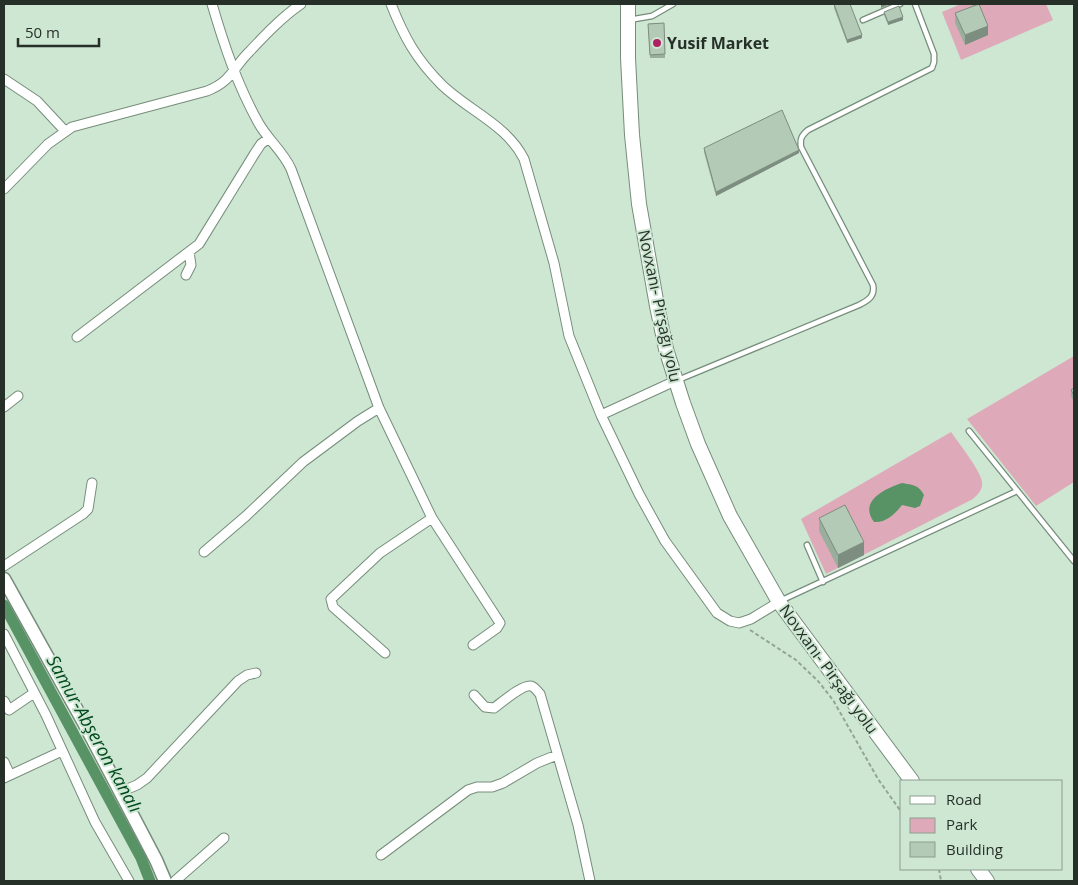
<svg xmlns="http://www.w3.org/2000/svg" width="1078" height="885" viewBox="0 0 1078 885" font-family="'Open Sans',sans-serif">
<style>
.green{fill:#deaab9}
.water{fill:#589366}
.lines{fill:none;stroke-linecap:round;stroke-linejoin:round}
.canal{stroke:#589366;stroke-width:11}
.lane-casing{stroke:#768d7b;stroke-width:7}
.street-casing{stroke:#768d7b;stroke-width:11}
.secondary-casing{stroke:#768d7b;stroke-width:15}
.primary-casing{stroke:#768d7b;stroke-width:16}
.path{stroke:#92a696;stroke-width:2;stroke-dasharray:4 2.5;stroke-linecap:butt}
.lane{stroke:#fff;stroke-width:4.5}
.street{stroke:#fff;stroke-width:9}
.secondary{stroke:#fff;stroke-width:12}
.primary{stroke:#fff;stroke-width:14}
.wall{fill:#99ae9d}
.shaded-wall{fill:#7d8d7f}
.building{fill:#b2cab6;stroke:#7d8d7f}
.poi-dot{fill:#ae2261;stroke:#cee7d2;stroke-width:2}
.labels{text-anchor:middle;stroke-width:4;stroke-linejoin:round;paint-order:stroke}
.poi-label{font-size:16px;font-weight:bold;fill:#263028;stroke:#cee7d2;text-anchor:start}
.street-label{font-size:16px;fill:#263028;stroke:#cee7d2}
.water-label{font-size:18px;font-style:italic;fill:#004a1e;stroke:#cee7d2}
</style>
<rect width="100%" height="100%" fill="#cee7d2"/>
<path class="green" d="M961,4H1046L1053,20L961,60L942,12Z
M1074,356V482L1036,506L967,419Z
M951,432C958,442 981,471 982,482C983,490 978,494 973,499L826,574L801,519Z"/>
<path class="water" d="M902,483C913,485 919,485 924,495L920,506L915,508L902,505C895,514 886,523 874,522C858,501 886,488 902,483Z"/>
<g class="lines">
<path class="canal" d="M4,605L141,858L150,881"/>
<defs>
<path id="lane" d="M629,20L652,16L673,4
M863,20L900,4
M678,380L859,305C869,300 875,296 873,285L801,147C800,139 801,136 808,130L932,68L934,62V54L915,4
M969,431L1074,561
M807,545L823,582
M780,601L1017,491"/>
<path id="street" d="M212,4C224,45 237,84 258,122C267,139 283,151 291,169L379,408L432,518L500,623L497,628L473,645
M391,4C404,37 416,59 442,85C469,111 507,125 524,159L554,263L569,336L601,415L639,494L665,541L717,613L730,621L739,623L751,619L779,602
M4,79L37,101L65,131
M4,189L48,144L72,127L207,91C232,81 232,69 249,52C265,35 282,17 301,4
M186,275L191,265L189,252
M77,337L199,244L255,153L261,144L269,138
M4,407L18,396
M601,415L675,381
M204,552L246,516L303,462L358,421L379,408
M4,566L83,514L88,509L92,483
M4,634L46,715L95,822L129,881
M385,653L333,607L331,599L380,553L432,518
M474,695L485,707L494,708C501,703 523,684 531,686C535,687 537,691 540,694L578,825L590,881
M4,701L9,710L34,693
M4,762L10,775
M4,778L62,751
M120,792L137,785L147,778L238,681L247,675L256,673
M381,855L468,790L477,787H492L503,783L537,763L557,755
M175,881L224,838"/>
<path id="secondary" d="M4,579L83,721L156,860L165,881"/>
<path id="primary" d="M628,4V58L632,135L639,204L657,306L666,349L683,403L698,444L730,516L779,602L912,781
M978,869L987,881"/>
</defs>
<use href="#lane" class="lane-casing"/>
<use href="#street" class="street-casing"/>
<use href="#secondary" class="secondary-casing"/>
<use href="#primary" class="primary-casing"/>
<path class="path" d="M750,630L796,660L818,681L833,700L878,779L902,813
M939,869L941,881"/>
<use href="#lane" class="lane"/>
<use href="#street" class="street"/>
<use href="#secondary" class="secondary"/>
<use href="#primary" class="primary"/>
</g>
<path class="wall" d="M834,4L862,38L847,43L834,8Z
M884,12L903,20L888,25L884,15Z
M955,13L988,35L965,45L955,23Z
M664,23L665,58H650L648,24Z
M704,148L799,153L716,196L704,152Z
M1074,388V402L1071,396V390Z
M819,518L864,555L838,568L819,531Z"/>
<path class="shaded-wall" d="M881,4H890L881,8Z
M903,17V20L888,25V22Z
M988,26V35L965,45V35Z
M862,35V38L847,43V40Z
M799,150V153L716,196V192Z
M864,542V555L838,568V555Z"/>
<path class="building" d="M834,4H850L862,35L847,40Z
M979,4L988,26L965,35L955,13Z
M899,6L903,17L888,22L884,12Z
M664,23L665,54L650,55L648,24Z
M782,110L799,150L716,192L704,148Z
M1074,388V395L1071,390Z
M845,505L864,542L838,555L819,518Z"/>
<circle class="poi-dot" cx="657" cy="43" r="5"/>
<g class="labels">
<g class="poi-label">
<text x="667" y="49">Yusif Market</text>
</g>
<g class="street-label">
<text transform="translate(660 306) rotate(78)" y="6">Novxanı- Pirşağı yolu</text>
<text transform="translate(829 669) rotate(54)" y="6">Novxanı- Pirşağı yolu</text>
</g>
<g class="water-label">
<text transform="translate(94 734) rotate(61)" y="6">Samur-Abşeron kanalı</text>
</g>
</g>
<rect width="1078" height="885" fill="none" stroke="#263028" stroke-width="10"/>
<rect x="900" y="780" width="162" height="90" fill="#cee7d2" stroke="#8b9e8e"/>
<rect x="910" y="796" width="25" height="8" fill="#ffffff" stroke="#8b9e8e"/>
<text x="946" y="805" font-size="15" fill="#263028">Road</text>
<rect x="910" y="818" width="25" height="15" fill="#deaab9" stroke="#8b9e8e"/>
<text x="946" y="830" font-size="15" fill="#263028">Park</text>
<rect x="910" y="842" width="25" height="15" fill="#b2cab6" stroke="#8b9e8e"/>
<text x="946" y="855" font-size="15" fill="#263028">Building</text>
<path d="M18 38v8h81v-8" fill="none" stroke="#263028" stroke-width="2.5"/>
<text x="25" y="38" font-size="15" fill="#263028" stroke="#cee7d2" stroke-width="4" paint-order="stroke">50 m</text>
</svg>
